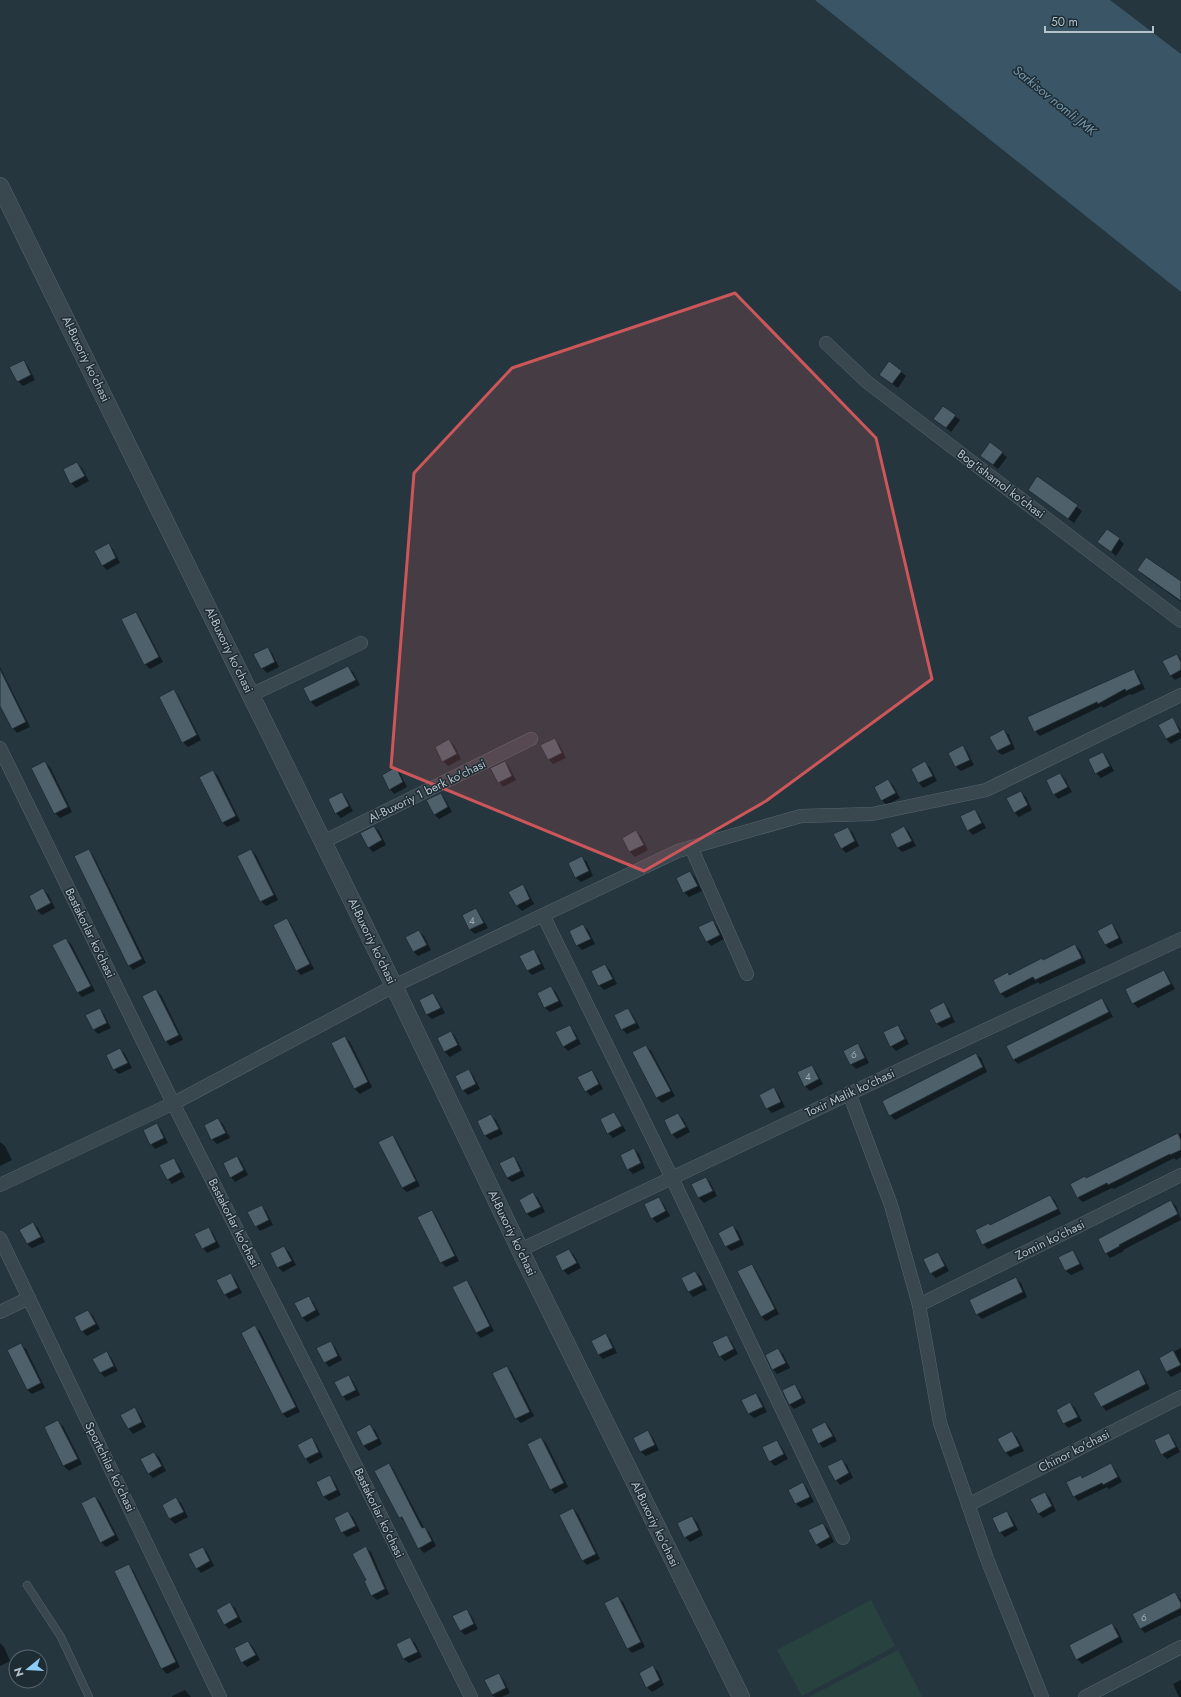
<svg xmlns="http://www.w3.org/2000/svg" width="1181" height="1697" viewBox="0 0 1181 1697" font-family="Jost,sans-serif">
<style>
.green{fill:#28423f}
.water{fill:#395566}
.shadow{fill:#0007}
.building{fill:#4e606a;stroke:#202e36}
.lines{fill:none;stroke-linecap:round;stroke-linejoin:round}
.service-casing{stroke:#57656d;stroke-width:8}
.minor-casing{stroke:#57656d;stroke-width:14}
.tertiary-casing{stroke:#57656d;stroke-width:18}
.service{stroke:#39474f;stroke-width:7}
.minor{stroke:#39474f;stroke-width:13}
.tertiary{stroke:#39474f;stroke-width:17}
.marked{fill:#cc5659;fill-opacity:0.2;stroke:#cc5659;stroke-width:3;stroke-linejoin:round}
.labels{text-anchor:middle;stroke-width:3;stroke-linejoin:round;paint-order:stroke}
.number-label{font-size:10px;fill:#9caab2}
.street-label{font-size:12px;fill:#b6c2ca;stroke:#1e2c34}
.water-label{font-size:13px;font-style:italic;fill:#7698ac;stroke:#1e2c34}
</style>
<rect width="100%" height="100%" fill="#25363f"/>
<path class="green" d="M871,1600L895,1646L802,1696L777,1650Z
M898,1650L922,1696L921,1697H809Z"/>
<path class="water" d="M815,0H1110L1181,54V292Z"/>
<path class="shadow" d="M24,361L28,366L35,380L23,386L18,381Z
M901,372L906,376L898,388L885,379Z
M955,416L960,420L951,432L935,419Z
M1002,453L1007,457L998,469L981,456Z
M77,463L82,468L89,481L76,488L71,483Z
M1037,478L1082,511L1074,523L1029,490Z
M1119,539L1124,544L1116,556L1099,542Z
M108,545L113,549L120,563L107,570L102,565Z
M1138,570L1181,582V602L1143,575Z
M136,613L140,618L163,662L150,669L145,664Z
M268,648L272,653L279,667L267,673L262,668Z
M1177,655L1181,659V677L1175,680L1170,675Z
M0,667L30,727L17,733L13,728L0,703Z
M348,667L353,672L360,685L316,707L311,702L304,688Z
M1133,671L1138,675L1145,689L1132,695L1130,694L1103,708L1102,706L1040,736L1035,731Z
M173,691L178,695L201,740L188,747L183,742Z
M1173,719L1181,730V738L1171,744L1166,739Z
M1004,730L1009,735L1015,749L1002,755L997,751Z
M554,739L559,744L566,758L553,764L548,759Z
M449,741L454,745L461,759L448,766L443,761Z
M963,747L967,751L974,765L961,771L956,767L949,753Z
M1103,753L1107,758L1114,771L1101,778L1096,773Z
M45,762L50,767L72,812L60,818L55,813Z
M505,762L509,767L516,780L503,787L499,782Z
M925,763L930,767L937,781L923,788L919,783L912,769Z
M396,769L400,773L407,787L394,794L390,789Z
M213,771L218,776L240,821L227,827L223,823Z
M1060,774L1065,779L1072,792L1058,799L1054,794Z
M888,780L893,785L900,798L886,805L882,800Z
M1021,792L1026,797L1032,810L1019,817L1014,812Z
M342,793L346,798L353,811L341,818L336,813Z
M441,794L445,799L452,812L439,819L434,814Z
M975,810L979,815L986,828L973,835L968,830Z
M374,827L379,831L386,845L373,852L368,847Z
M904,827L909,832L916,846L902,852L898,848Z
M848,828L853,833L859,846L846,853L841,848Z
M636,832L641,836L648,850L635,857L630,852L623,838Z
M88,850L93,855L146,963L133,970L129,965Z
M251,850L256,855L278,900L266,906L261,901Z
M582,857L587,862L593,876L581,882L576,878L569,864Z
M690,872L695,877L702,891L689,897L684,892Z
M522,886L527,890L534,904L522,911L517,906L510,892Z
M43,890L48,894L55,908L42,915L37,910Z
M476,909L480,914L488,928L475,934L470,930Z
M287,919L291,924L314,969L301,975L296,970Z
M713,921L717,926L724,939L711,946L707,941Z
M583,925L588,930L595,944L582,950L577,945Z
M1112,925L1116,929L1123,943L1110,949L1105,945Z
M419,931L424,936L431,950L418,956L413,951Z
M66,939L71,944L95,991L82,997L77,992Z
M1075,945L1080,950L1086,963L1040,984L1038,982L1006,998L1001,994L995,980L1008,973L1010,975L1043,961Z
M533,950L538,955L545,969L532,975L527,970Z
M605,965L610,970L617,984L604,990L599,985Z
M1164,971L1168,976L1175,989L1138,1008L1133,1003Z
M551,987L556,992L563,1006L550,1012L545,1008L538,994Z
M156,990L161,995L183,1040L170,1046L166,1041Z
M433,994L437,999L445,1013L432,1019L427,1015L420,1001Z
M1102,999L1106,1004L1113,1017L1018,1064L1014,1060L1007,1046Z
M943,1004L948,1008L955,1022L942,1028L937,1024Z
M99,1009L104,1014L111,1028L98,1034L93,1029Z
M628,1009L632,1014L640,1028L627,1034L622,1029Z
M569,1026L574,1031L581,1044L568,1051L563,1046Z
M897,1026L902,1031L909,1044L896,1051L891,1046Z
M451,1032L455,1036L462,1050L450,1057L445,1052L438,1038Z
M345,1037L350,1042L372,1087L360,1094L355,1089L332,1044Z
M858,1044L862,1049L869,1063L856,1069L851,1064Z
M646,1046L651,1051L675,1096L662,1103L657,1098L633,1053Z
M120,1049L125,1054L132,1068L119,1074L114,1069L107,1056Z
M976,1054L981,1058L987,1072L895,1120L890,1115L884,1102Z
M811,1066L816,1071L823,1084L810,1091L805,1086Z
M469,1070L473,1075L480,1089L468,1095L463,1090Z
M592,1071L596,1076L603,1089L591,1096L586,1091Z
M774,1088L778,1093L785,1107L772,1113L767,1108Z
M614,1113L618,1118L626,1131L613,1138L608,1133Z
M678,1114L683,1119L690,1132L677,1139L672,1134Z
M491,1115L496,1120L503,1134L490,1140L485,1135L478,1122Z
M218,1119L223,1124L230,1138L217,1144L212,1139Z
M157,1124L161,1129L168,1143L155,1149L151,1144Z
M1181,1133V1157L1176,1160L1174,1158L1114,1189L1112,1188L1083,1202L1078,1198L1071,1184L1086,1179Z
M393,1136L397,1141L420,1186L407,1192L402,1188Z
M0,1142L5,1146L12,1160L0,1166Z
M634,1149L639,1154L645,1168L633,1174L628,1169Z
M237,1157L241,1161L248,1175L235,1182L231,1177Z
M513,1157L518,1162L525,1176L512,1182L507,1178Z
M174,1159L178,1164L185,1177L172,1184L168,1179Z
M706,1178L710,1182L717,1196L704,1203L699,1198L692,1184Z
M533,1193L538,1198L545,1212L532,1218L527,1214L520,1200Z
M1050,1196L1055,1201L1061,1214L988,1249L983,1244L989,1224L991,1226Z
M659,1198L663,1203L670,1216L657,1223L652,1218Z
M1171,1201L1176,1206L1181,1220L1123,1250L1124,1251L1110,1258L1106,1253Z
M262,1206L266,1211L273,1225L260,1231L256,1226Z
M432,1211L436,1216L459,1261L446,1267L441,1262Z
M33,1223L38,1228L45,1242L32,1248L27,1244Z
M733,1226L738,1231L744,1245L731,1251L726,1246L720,1233Z
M209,1228L213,1233L220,1247L207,1253L203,1248Z
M284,1247L289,1252L296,1265L283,1272L278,1267Z
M569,1250L574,1255L581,1268L568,1275L563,1270Z
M1072,1251L1077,1256L1084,1269L1071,1275L1066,1271L1059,1258Z
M937,1253L942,1258L949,1271L936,1278L931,1273Z
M751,1265L756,1270L779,1314L766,1321L761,1316Z
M695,1272L700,1276L707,1290L693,1297L689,1292L682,1278Z
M231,1274L235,1279L242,1293L229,1299L225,1294Z
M1016,1279L1021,1283L1027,1297L982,1319L977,1314Z
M467,1281L471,1286L494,1331L481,1338L476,1333L454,1288Z
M308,1297L313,1302L320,1315L307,1322L302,1317Z
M88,1311L93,1316L100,1329L87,1336L82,1331Z
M255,1327L260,1331L300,1412L287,1418L283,1414L242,1333Z
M605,1335L610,1339L617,1353L603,1359L599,1355Z
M727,1336L731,1341L738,1354L725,1361L720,1356Z
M331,1342L335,1347L342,1360L329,1367L325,1362Z
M21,1345L26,1349L45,1388L32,1394L27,1390Z
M1181,1348V1372L1171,1377L1167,1372L1160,1358Z
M778,1349L783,1354L790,1368L777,1374L773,1369Z
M106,1353L111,1357L118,1371L105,1377L100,1373Z
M506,1367L511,1371L534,1416L521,1423L516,1418Z
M1138,1371L1143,1375L1150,1389L1106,1411L1102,1406Z
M348,1376L353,1381L360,1395L347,1401L343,1396Z
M794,1385L799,1390L806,1403L794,1409L790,1405Z
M755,1394L760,1398L767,1412L754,1418L749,1414L742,1400Z
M1070,1403L1075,1408L1082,1421L1068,1428L1064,1423Z
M135,1409L139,1413L146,1427L133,1434L129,1429L122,1415Z
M58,1421L63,1426L82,1464L69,1471L64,1466L45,1428Z
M825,1423L830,1428L837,1441L823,1448L819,1443Z
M370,1426L375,1430L382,1444L369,1451L364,1446L357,1432Z
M648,1431L652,1436L659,1450L646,1456L641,1452L634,1438Z
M1012,1433L1017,1437L1024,1451L1010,1457L1006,1453Z
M1169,1434L1173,1439L1180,1452L1167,1459L1162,1454Z
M541,1438L546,1443L568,1487L555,1494L551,1489Z
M312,1439L316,1443L323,1457L310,1464L306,1459L299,1445Z
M777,1441L781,1446L788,1459L775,1466L770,1461Z
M154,1453L159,1457L166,1471L153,1478L148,1473Z
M842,1460L847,1465L853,1478L840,1485L836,1480Z
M389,1464L393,1469L424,1528L429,1532L436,1546L424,1553L419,1548L405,1522L400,1517Z
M1110,1464L1115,1469L1122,1482L1109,1489L1107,1487L1078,1501L1074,1496L1080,1476L1082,1478Z
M330,1476L334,1481L341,1495L329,1501L324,1497L317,1483Z
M802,1483L807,1488L814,1502L801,1508L796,1504Z
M1045,1493L1050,1498L1056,1511L1043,1518L1038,1513Z
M95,1497L100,1502L119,1540L106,1547L101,1542Z
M176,1499L181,1503L188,1517L175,1524L170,1519L163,1505Z
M573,1509L578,1514L600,1559L587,1565L583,1561Z
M348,1512L353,1517L360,1531L347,1537L342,1532Z
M1007,1512L1011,1517L1018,1530L1005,1537L1000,1532Z
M692,1517L697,1522L703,1535L690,1542L685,1537Z
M823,1524L828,1529L834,1542L821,1549L816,1544Z
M203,1548L207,1552L214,1566L201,1573L197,1568Z
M366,1548L371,1552L389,1594L377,1600L372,1596L365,1582L367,1581Z
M128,1565L133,1570L180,1667L167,1674L162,1669L116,1571Z
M1175,1593L1181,1600V1615L1145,1633L1140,1628Z
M618,1597L623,1602L645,1647L632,1653L628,1649L605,1604Z
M230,1604L235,1608L242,1622L229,1629L224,1624Z
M466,1610L471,1615L478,1629L465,1635L460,1630Z
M1112,1624L1117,1629L1123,1642L1082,1664L1077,1659Z
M410,1638L415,1643L422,1657L409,1663L404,1659L397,1645Z
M248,1642L253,1647L260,1660L247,1667L242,1662Z
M0,1643L4,1647L10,1661L0,1666Z
M653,1667L658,1671L664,1685L652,1692L647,1687Z
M498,1674L503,1679L510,1693L502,1697H495L492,1695Z
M1181,1680V1697H1179L1173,1684Z
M185,1690L191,1697H172V1696Z"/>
<path class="building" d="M24,360L31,375L17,382L9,367Z
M889,361L902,371L892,384L879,375Z
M943,406L956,415L946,428L933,419Z
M990,442L1003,452L993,465L980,456Z
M77,462L85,476L70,484L63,469Z
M1037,476L1078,505L1068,519L1028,490Z
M1107,529L1120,538L1111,552L1097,542Z
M109,543L116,558L102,566L94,551Z
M1146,557L1181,581V601L1137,570Z
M136,612L159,657L144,665L121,619Z
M268,647L275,662L261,669L253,654Z
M1177,654L1181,662V670L1170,676L1162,661Z
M348,666L356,680L310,702L303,688Z
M0,669L26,722L12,729L0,706Z
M1134,669L1141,684L1126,691L1125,689L1098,704L1097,702L1034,732L1027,717Z
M174,689L197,735L182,743L159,697Z
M1173,717L1180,732L1166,739L1158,725Z
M1004,729L1011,744L997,751L989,737Z
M555,738L562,753L548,760L540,745Z
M449,739L457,754L442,762L435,747Z
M963,745L970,760L955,767L948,753Z
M1103,752L1110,766L1095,774L1088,759Z
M45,761L68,807L54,814L31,768Z
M505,761L512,776L498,783L490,768Z
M925,761L933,776L918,783L911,769Z
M396,767L403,782L389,790L382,775Z
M213,770L236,816L222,823L199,777Z
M1060,773L1068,787L1053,795L1046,780Z
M888,779L896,793L881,801L874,787Z
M1021,791L1028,805L1014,813L1006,798Z
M342,792L349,806L335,814L328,799Z
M441,793L448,807L434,815L426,800Z
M975,809L982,823L967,831L960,816Z
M374,826L382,840L368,848L360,833Z
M904,826L912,841L897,848L890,834Z
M848,827L855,841L841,849L833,834Z
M636,830L644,845L629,852L622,838Z
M89,849L142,959L128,966L74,856Z
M251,849L274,895L260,902L237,856Z
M582,856L589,871L575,878L568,863Z
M690,871L698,886L683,893L676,878Z
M523,884L530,899L516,906L508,892Z
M43,888L51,903L36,911L29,896Z
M476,908L484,923L469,930L462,915Z
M287,918L310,964L296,971L273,925Z
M713,920L720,935L706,942L698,927Z
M1112,923L1119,938L1105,945L1097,931Z
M583,924L591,939L576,946L569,931Z
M419,930L427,945L413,952L405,937Z
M66,938L91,986L77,993L52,945Z
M1075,944L1082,958L1035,980L1033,977L1000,994L993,980L1008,972L1009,975L1042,958L1043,960Z
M534,949L541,964L527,971L519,956Z
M605,964L613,979L598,986L591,971Z
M1164,970L1171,984L1132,1004L1125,989Z
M551,986L559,1001L544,1008L537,993Z
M156,989L179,1035L165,1042L142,996Z
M433,993L441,1008L426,1015L419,1000Z
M1102,998L1109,1012L1013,1060L1006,1046Z
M944,1002L951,1017L936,1024L929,1010Z
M100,1008L107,1023L93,1030L85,1015Z
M628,1008L636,1023L621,1030L614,1015Z
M570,1025L577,1039L563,1047L555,1032Z
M898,1025L905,1039L890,1047L883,1032Z
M451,1031L458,1045L444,1052L437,1038Z
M345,1036L368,1082L354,1089L331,1043Z
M858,1043L865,1058L850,1065L843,1051Z
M646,1045L671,1091L656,1098L632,1052Z
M120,1048L128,1063L113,1070L106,1055Z
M976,1053L983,1067L889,1116L882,1101Z
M812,1065L819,1079L804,1087L797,1072Z
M469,1069L476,1084L462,1091L455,1076Z
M592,1070L599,1084L585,1092L577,1077Z
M774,1087L781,1102L766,1109L759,1095Z
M614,1112L622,1126L607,1134L600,1119Z
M678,1113L686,1127L671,1135L664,1120Z
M491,1114L499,1129L484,1136L477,1121Z
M218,1118L226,1133L211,1140L204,1125Z
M157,1123L164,1138L150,1145L143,1130Z
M1178,1133L1181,1140V1150L1170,1155V1154L1108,1185L1107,1183L1077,1198L1070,1184L1085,1176L1086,1178Z
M393,1135L416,1181L402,1188L378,1142Z
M634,1148L641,1163L627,1170L620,1155Z
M237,1156L244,1170L230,1178L223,1163Z
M514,1156L521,1171L507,1178L499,1163Z
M174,1158L181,1172L167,1180L159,1165Z
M706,1177L713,1191L698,1198L691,1184Z
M533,1192L541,1207L526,1214L519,1200Z
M1050,1195L1058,1209L982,1245L975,1230L989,1223L990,1225Z
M659,1197L666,1211L651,1219L644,1204Z
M1171,1200L1178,1214L1119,1245L1120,1246L1105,1254L1098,1239Z
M262,1205L269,1220L255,1227L247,1212Z
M432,1210L455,1256L440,1263L417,1217Z
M33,1222L41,1237L27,1244L19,1230Z
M733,1225L740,1240L725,1247L718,1233Z
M209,1227L216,1242L202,1249L194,1234Z
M284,1246L292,1261L277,1268L270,1253Z
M569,1249L577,1263L562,1271L555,1256Z
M1073,1250L1080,1264L1065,1271L1058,1257Z
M938,1252L945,1266L930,1274L923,1259Z
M752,1264L775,1309L761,1317L737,1271Z
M695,1271L703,1285L688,1292L681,1278Z
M231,1273L238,1288L224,1295L216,1280Z
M1016,1277L1023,1292L976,1315L969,1300Z
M467,1280L490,1326L476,1333L452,1287Z
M309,1296L316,1310L302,1318L294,1303Z
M88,1310L96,1324L81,1332L74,1317Z
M255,1325L296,1407L282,1414L241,1333Z
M606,1333L613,1348L598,1355L591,1341Z
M727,1335L734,1349L719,1357L712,1342Z
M331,1341L338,1356L324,1363L316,1348Z
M21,1343L41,1383L27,1390L7,1350Z
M778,1348L786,1363L772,1370L765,1355Z
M1173,1350L1181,1365L1166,1372L1159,1358Z
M107,1351L114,1366L100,1373L92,1359Z
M507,1366L530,1412L515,1419L492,1373Z
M1139,1369L1146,1384L1101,1407L1093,1393Z
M349,1375L356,1390L342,1397L334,1382Z
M795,1384L802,1398L789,1405L782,1390Z
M756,1393L763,1407L748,1414L741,1400Z
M1070,1402L1078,1417L1063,1424L1056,1410Z
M135,1407L142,1422L128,1429L120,1415Z
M58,1420L78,1459L63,1466L44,1427Z
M825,1422L833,1436L818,1444L811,1429Z
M370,1424L378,1439L363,1446L356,1432Z
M648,1430L655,1445L640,1452L633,1438Z
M1012,1431L1020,1446L1005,1453L997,1439Z
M1169,1433L1176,1447L1161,1455L1154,1440Z
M312,1437L319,1452L305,1459L297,1445Z
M541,1437L564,1483L550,1490L527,1444Z
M777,1440L784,1454L769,1462L762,1447Z
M154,1452L162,1466L148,1474L140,1459Z
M842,1459L849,1473L835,1481L827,1466Z
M389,1463L422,1528L425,1527L432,1541L418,1549L402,1517L399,1518L374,1471Z
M1111,1463L1118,1477L1103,1485L1102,1483L1073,1497L1066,1482L1081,1475L1082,1478Z
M330,1475L337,1490L323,1497L316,1482Z
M803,1482L810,1497L795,1504L788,1490Z
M1045,1492L1052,1506L1038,1514L1030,1499Z
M95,1496L115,1535L100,1543L81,1503Z
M176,1497L184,1512L169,1519L162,1505Z
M573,1508L596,1554L582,1561L559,1515Z
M348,1511L356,1526L341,1533L334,1518Z
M1007,1511L1014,1526L999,1533L992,1518Z
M692,1516L699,1530L684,1538L677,1523Z
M823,1523L830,1537L816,1545L808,1530Z
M366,1546L385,1589L371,1596L364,1581L366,1580L352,1554Z
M203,1547L210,1561L196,1569L188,1554Z
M129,1564L176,1662L161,1669L114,1571Z
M1175,1592L1181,1603V1608L1140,1629L1132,1614Z
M618,1596L641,1642L627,1649L604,1603Z
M230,1602L238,1617L224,1625L216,1610Z
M467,1609L474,1624L460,1631L452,1616Z
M1112,1623L1119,1637L1076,1660L1069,1645Z
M410,1637L418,1652L403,1659L396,1644Z
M248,1641L256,1655L241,1663L234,1648Z
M653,1665L660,1680L646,1688L639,1673Z
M499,1673L506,1688L492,1695L484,1680Z"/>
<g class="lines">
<defs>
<path id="service" d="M27,1585L61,1637L89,1697"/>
<path id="minor" d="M826,343L867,382L1181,621
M251,695L361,643
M0,748L173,1103L315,1384L471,1697
M323,842L531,739
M691,847L747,974
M543,915L672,1178L843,1538
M849,1093L891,1205L919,1305L940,1423L987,1559L1042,1697
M0,1185L178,1101L394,986L678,851L801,816L872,814L986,790L1181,695
M0,1238L220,1697
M520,1250L927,1057L1181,939
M919,1305L1181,1175
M0,1312L29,1298
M968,1505L1181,1397
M1085,1697L1181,1647"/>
<path id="tertiary" d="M0,186L394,986L523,1256L741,1697"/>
</defs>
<use href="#service" class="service-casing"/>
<use href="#minor" class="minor-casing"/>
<use href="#tertiary" class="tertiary-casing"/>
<use href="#service" class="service"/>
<use href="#minor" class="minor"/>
<use href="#tertiary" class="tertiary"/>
</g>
<path class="marked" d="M735,293L876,438L932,679L766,801L644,871L391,767L414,473L512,368Z"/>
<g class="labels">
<g class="number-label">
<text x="472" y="924">4</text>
<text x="854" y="1058">6</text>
<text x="808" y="1080">4</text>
<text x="1144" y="1621">6</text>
</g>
<g class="street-label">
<text transform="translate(86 359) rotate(64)" y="4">Al-Buxoriy ko'chasi</text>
<text transform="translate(1001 484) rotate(37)" y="4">Bog'ishamol ko'chasi</text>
<text transform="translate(229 650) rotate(64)" y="4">Al-Buxoriy ko'chasi</text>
<text transform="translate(427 791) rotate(-26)" y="4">Al-Buxoriy 1 berk ko'chasi</text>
<text transform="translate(90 933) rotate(64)" y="4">Bastakorlar ko'chasi</text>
<text transform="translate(372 941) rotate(64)" y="4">Al-Buxoriy ko'chasi</text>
<text transform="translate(850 1093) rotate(-25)" y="4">Toxir Malik ko'chasi</text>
<text transform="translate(234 1223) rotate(63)" y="4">Bastakorlar ko'chasi</text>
<text transform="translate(512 1233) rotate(64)" y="4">Al-Buxoriy ko'chasi</text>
<text transform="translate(1050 1240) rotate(-26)" y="4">Zomin ko'chasi</text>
<text transform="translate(1074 1451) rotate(-27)" y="4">Chinor ko'chasi</text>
<text transform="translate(110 1467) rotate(64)" y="4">Sportchilar ko'chasi</text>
<text transform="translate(379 1513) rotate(64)" y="4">Bastakorlar ko'chasi</text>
<text transform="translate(655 1524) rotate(64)" y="4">Al-Buxoriy ko'chasi</text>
</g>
<g class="water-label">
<text transform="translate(1055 100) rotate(39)" y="5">Sarkisov nomli JMK</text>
</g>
</g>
<g transform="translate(28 1669) rotate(252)"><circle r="19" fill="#1e2c34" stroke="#5b6870"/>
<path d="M0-3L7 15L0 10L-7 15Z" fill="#8dccf7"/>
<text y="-6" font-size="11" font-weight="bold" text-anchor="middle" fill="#b6c2ca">N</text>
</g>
<path d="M1045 26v6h108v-6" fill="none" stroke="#b6c2ca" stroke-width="2"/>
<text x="1051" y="26" font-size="12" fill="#b6c2ca" stroke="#1e2c34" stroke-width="3" paint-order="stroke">50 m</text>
</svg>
